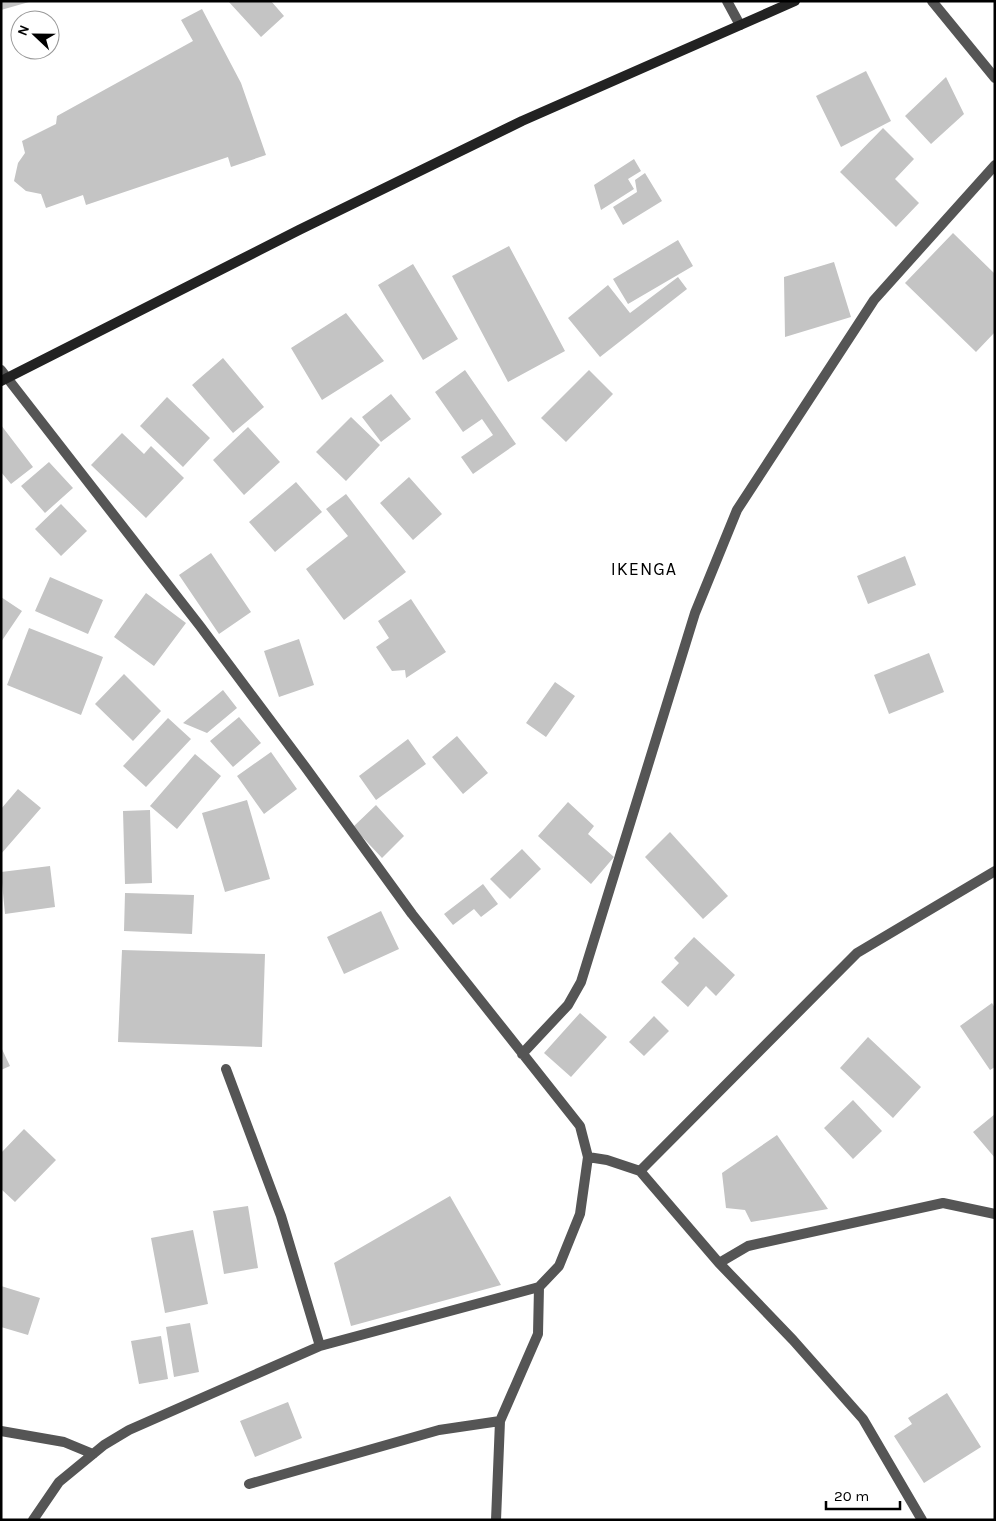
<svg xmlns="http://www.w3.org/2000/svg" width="996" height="1521" viewBox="0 0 996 1521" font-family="Karla,sans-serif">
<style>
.building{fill:#c4c4c4}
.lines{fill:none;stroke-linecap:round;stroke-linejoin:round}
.minor{stroke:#555;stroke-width:10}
.secondary{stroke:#222;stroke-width:10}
.labels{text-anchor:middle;stroke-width:4;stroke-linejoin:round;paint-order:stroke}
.quarter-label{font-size:18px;letter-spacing:1px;fill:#000;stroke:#fff}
</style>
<rect width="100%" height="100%" fill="#fff"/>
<path class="building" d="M1,1H29V2L1,10Z
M228,1H271L284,16L261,37Z
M202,9L241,83L266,155L231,167L228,157L86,205L83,195L46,208L41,194L26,191L14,181L18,163L25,153L22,141L56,124L57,116L193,41L181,20Z
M866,71L891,121L841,147L816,96Z
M946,77L964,114L931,144L905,116Z
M883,128L914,159L895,179L919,203L896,227L840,172Z
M634,159L641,171L628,179L634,189L601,210L594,185Z
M645,173L662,201L623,225L613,207L637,192L635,180Z
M953,233L995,274V332L976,352L905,283Z
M678,240L693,266L628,304L613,279Z
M509,246L565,351L508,382L452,276Z
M834,262L851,317L785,337L784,277Z
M413,264L458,339L423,360L378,285Z
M678,277L687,289L600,357L568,318L608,285L630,313Z
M346,313L384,361L322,400L291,348Z
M223,358L264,407L233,433L192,385Z
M465,370L516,444L473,474L461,457L493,435L482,419L463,432L435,392Z
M589,370L613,394L566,442L541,418Z
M391,394L411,419L381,442L362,417Z
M167,397L210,438L183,467L140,426Z
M351,417L380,445L346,481L316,452Z
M1,425L33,467L11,484L1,472Z
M248,427L280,462L244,495L213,460Z
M122,433L144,454L151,446L184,478L146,518L91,465Z
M49,462L73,488L45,513L21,486Z
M409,477L442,514L413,540L380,503Z
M296,482L322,512L275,552L249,522Z
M346,494L406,572L344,620L306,569L348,536L326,509Z
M61,504L87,531L61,556L35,529Z
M211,553L251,612L219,634L179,575Z
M905,556L916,585L868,604L857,576Z
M50,577L103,600L88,634L35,611Z
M146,593L186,623L154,666L114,637Z
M1,597L22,611L1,642Z
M411,599L446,652L406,678L405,670L392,671L376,647L389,638L378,621Z
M29,628L103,657L81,715L7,685Z
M299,639L314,685L279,697L264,651Z
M929,653L944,692L889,714L874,675Z
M124,674L161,711L133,741L95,704Z
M555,682L575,696L546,737L526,723Z
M223,690L237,708L207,733L183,723Z
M239,717L261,743L233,767L210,741Z
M168,718L191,739L146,787L123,766Z
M457,736L488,773L463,794L432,757Z
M408,739L426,764L376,800L359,776Z
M271,752L297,789L264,814L237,776Z
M195,754L221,776L177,829L150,806Z
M18,789L41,808L1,854V809Z
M247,800L270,879L225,892L202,813Z
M568,802L594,826L588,834L614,857L591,884L538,836Z
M376,805L404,836L382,858L353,827Z
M150,810L152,883L125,884L123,811Z
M670,832L728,896L703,919L645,857Z
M522,849L541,869L510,899L490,879Z
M50,866L55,907L5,914L1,872Z
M483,884L498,904L481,917L474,909L453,925L444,914Z
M125,893L194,895L192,934L124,931Z
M381,911L399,949L344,974L327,937Z
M694,937L735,975L716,996L706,986L688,1007L661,982L679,963L674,958Z
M122,950L265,954L262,1047L118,1042Z
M992,1003L995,1008V1067L990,1070L960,1026Z
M580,1013L607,1037L571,1077L544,1053Z
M654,1016L669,1031L644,1056L629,1042Z
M868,1037L921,1087L893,1118L840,1068Z
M1,1047L10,1066L1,1070Z
M853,1100L882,1131L853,1159L824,1128Z
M995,1114V1158L973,1132Z
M24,1129L56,1160L15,1202L1,1189V1153Z
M777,1135L828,1209L751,1222L745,1210L726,1208L722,1173Z
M450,1196L501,1285L351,1326L334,1263Z
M248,1206L258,1268L224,1274L213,1211Z
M193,1230L208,1304L165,1313L151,1238Z
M1,1286L40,1298L28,1335L1,1327Z
M190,1323L199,1372L174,1377L166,1327Z
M161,1336L168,1379L139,1384L131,1341Z
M947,1393L981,1447L924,1483L894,1436L912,1424L908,1418Z
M288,1402L302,1438L255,1457L240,1421Z"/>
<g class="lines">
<path class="minor" d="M727,1L740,25
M932,1L995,78
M1,370L200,626L306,768L412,914L580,1126L588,1157L580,1214L559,1266L539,1287L320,1346L129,1430L104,1445L59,1482L33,1520
M522,1054L568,1005L581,982L695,613L737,510L874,300L995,165
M226,1069L281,1216L320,1346
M588,1157L607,1160L640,1171L719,1263L793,1340L863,1419L922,1520
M640,1171L857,953L995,871
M719,1263L748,1246L943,1203L995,1214
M1,1431L64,1442L93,1454
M249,1484L439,1430L500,1421
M496,1520L500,1421L538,1334L539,1287"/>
<path class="secondary" d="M1,381L299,230L522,121L795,1"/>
</g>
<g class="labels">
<g class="quarter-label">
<text x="644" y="575">IKENGA</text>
</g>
</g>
<rect width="996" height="1521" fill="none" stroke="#000000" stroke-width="5"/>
<g transform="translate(35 35) rotate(292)"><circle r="24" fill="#ffffff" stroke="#999999"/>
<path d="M0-4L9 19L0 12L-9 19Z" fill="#000000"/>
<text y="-8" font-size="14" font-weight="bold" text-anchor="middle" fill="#000000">N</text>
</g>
<path d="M826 1501v8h74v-8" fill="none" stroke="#000000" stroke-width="2.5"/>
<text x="834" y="1501" font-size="15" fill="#000000" stroke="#ffffff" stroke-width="4" paint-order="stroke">20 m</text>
</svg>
